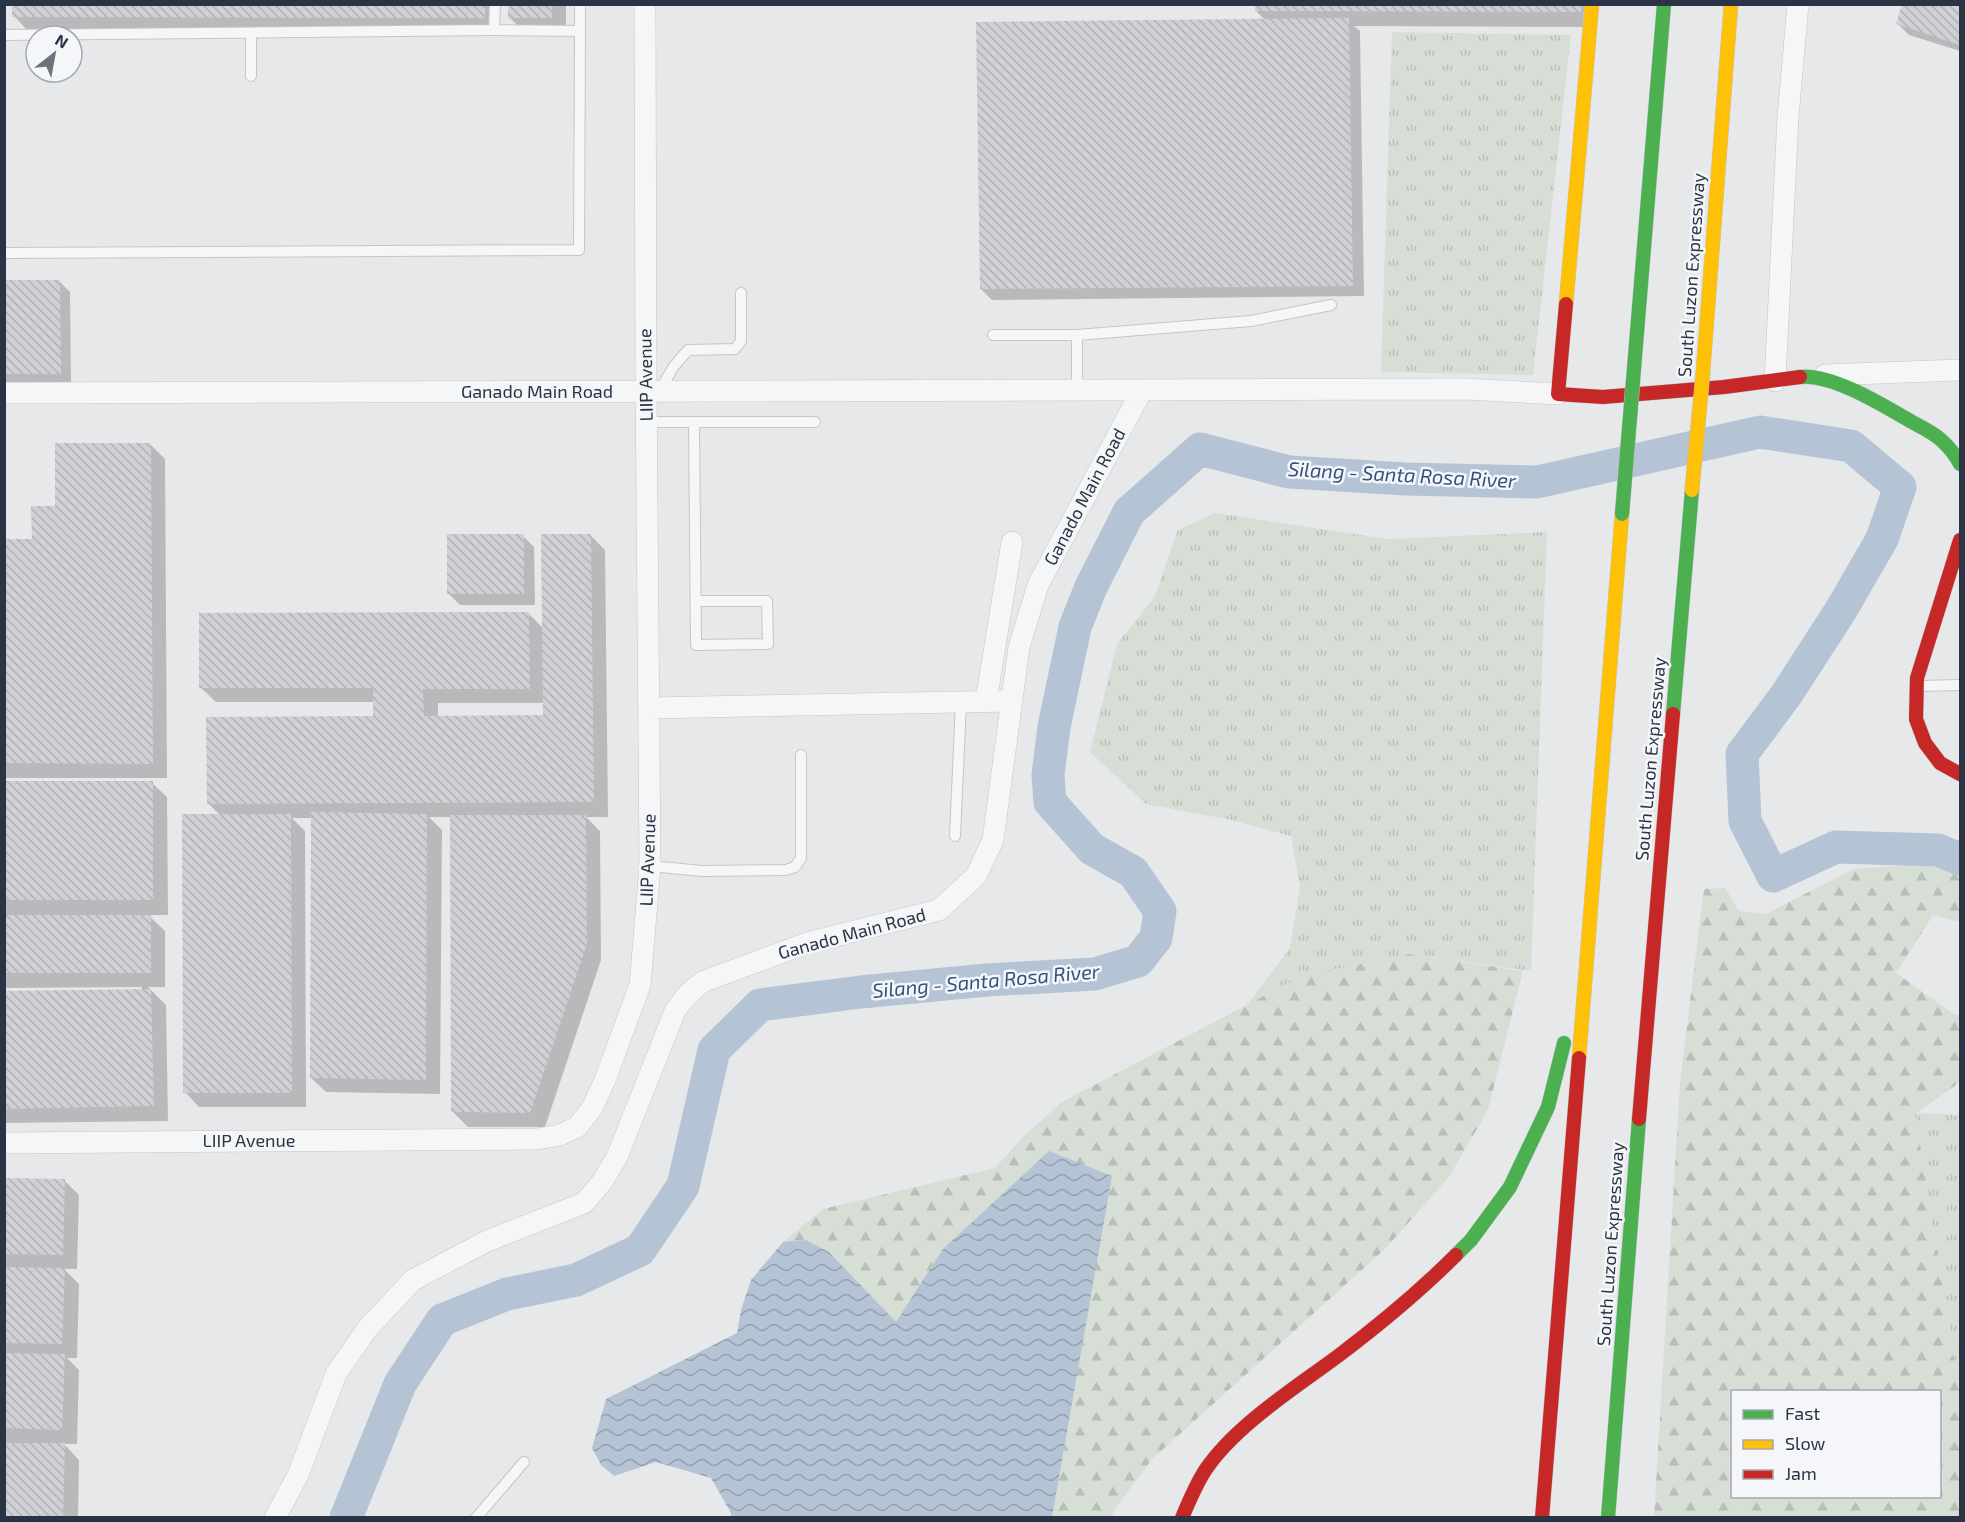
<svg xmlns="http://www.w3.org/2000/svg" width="1965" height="1522" viewBox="0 0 1965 1522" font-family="'Exo 2',sans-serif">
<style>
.grass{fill:url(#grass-tufts)}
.forest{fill:url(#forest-firs);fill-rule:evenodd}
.water{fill:url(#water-waves)}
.shadow{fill:#0003;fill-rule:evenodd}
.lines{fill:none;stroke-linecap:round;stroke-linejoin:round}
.river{stroke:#b4c4d5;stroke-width:33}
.building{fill:url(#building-back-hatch)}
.lane-casing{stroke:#c4c6c8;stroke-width:12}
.street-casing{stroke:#c4c6c8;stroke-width:22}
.fast-casing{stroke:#c4c6c8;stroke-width:15}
.slow-casing{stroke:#c4c6c8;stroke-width:15}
.jam-casing{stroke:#c4c6c8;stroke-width:15}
.lane{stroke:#f5f6f7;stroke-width:10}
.street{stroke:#f5f6f7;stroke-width:21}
.fast{stroke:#4caf50;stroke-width:14}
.slow{stroke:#ffc107;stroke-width:14}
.jam{stroke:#c62828;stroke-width:14}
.fast-bridge-casing{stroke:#b8bbbf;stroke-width:15;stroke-linecap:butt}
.slow-bridge-casing{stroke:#b8bbbf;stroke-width:15;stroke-linecap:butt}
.fast-bridge{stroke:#4caf50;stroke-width:14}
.slow-bridge{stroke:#ffc107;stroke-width:14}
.labels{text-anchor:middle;stroke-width:5;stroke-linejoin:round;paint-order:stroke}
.street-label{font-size:18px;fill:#2b3445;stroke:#f4f6f9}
.water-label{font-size:20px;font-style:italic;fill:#34527a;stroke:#f4f6f9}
</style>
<defs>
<pattern id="grass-tufts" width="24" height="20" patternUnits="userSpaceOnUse" patternTransform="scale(1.5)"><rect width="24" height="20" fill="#d6ded6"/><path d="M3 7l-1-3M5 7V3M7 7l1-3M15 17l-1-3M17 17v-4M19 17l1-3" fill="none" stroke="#b8bfb9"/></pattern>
<pattern id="forest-firs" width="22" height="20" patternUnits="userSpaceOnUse" patternTransform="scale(1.5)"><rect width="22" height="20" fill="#d6ded6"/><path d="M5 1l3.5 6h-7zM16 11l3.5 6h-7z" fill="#b8bfb9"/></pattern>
<pattern id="water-waves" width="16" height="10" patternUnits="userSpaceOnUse" patternTransform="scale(1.5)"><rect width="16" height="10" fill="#b4c4d5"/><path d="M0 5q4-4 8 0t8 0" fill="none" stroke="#93a0af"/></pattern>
<pattern id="building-back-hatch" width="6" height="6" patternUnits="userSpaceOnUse" patternTransform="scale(1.5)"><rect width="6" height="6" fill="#ced0d3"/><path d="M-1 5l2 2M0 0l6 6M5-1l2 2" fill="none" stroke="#b1b3b6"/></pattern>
</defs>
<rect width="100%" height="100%" fill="#e6e8ea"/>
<path class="grass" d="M1392,32L1571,35L1533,375L1381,372Z
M1215,513L1388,539L1547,532L1531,971L1409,954L1269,994L1247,1005L1290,948L1300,886L1291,836L1231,820L1146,804L1090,752L1117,644L1154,598L1178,530Z
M1914,1113L1960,1115V1395Z"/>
<path class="forest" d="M1935,863L1960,875V922L1933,915L1896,973L1955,1015L1960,1014V1082L1915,1114L1960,1395V1517H1654L1680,1083L1704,889L1725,888L1739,911L1766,914L1854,869ZM1732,1392H1940V1496H1732Z
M1409,954L1523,971L1488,1110L1449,1177L1384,1250L1152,1459L1114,1510L1112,1517H1052L1111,1176L943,1249L896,1323L829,1252L806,1240L783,1242L823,1209L995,1168L1024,1136L1062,1102L1302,976Z"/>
<path class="water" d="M1049,1151L1112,1176L1052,1517H731V1513L711,1478L656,1462L614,1476L601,1465L592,1448L606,1399L737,1333L741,1310L751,1280L783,1242L806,1240L829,1252L896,1322L943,1249Z"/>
<path class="shadow" d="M13,4H499V32L28,31L14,16Z
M509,4H566V32H524L509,17Z
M1595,4V27L1354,26L1360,31L1364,296L992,300L981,289L1266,21L1256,11Z
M1903,4H1960V51L1909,35L1898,24Z
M4,281H59L70,292L71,384H4Z
M151,445L165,459L167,778H4V540H33L56,508Z
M590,535L605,550L608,817H586L600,831L601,960L545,1127H468L453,1112L452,817H429L442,830L440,1094L326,1092L311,1078L313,818H292L305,831L306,1107H199L185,1092L221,816L208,803L374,717V702H216L201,688L529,614L543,628ZM438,703H544V717H438Z
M523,536L534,547L535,605H460L449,594Z
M4,783H152L167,797L168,915H148L165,931V987H148L166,1005L168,1121L4,1123V993L142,990V987L4,988Z
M4,1180H64L79,1195L77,1269H64L79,1284L77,1358H67L79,1370L77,1444H64L79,1460L78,1518H4Z"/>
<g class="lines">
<path class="river" d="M346,1518L400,1384L442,1320L507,1294L576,1280L640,1250L683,1186L714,1050L760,1005L861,992L987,980L1095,974L1138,961L1156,938L1160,911L1133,872L1092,849L1050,802L1048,775L1054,727L1075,627L1091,587L1129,512L1200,449L1289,472L1406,479L1537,482L1760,432L1851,446L1900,487L1882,539L1841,610L1786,695L1742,754L1745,821L1773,876L1836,847L1938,850L1960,859"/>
</g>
<path class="building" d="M12,4H485V18L12,17Z
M508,4H552V18H508Z
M1255,4H1581V12L1255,11Z
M1902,4H1960V45L1896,24Z
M1349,18L1353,286L980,289L976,22Z
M4,280H60L61,374H4Z
M55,443H151L153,764L4,763V539H32L31,506H55Z
M447,534H524V594H447Z
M541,534H591L594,802L207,804L206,717L373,716V688H199V613L529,612L530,689H423L424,716L543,715Z
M4,781H153V900H4Z
M311,812L427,814L426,1080L310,1078Z
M182,814H291L292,1093H183Z
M450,815H586L587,944L530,1113L451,1112Z
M4,915H151V973H4Z
M151,989L154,1106L4,1109V991Z
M4,1178L65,1179L63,1255L4,1254Z
M4,1267L65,1268L62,1344L4,1343Z
M4,1353L65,1354L62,1430L4,1428Z
M5,1443H65L63,1518H5Z"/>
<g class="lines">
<defs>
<path id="lane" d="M580,4V31
M494,30L495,4
M4,35L494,30L580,31L579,250L4,253
M251,76V33
M993,335H1077
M1077,390V335L1251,321L1331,305
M659,392L674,366L688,350L735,349L741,341V293
M646,422H815
M694,423L696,645L768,644L767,601H696
M1920,686L1960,685
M955,836L961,702
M650,866L702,871L786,870L795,867L801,858V755
M476,1518L524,1462"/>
<path id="street" d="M1825,375L1960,370
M1775,381L1788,117L1798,4
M4,393L1466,389L1558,394
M986,701L1012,542
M649,708L1012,701
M4,1143L537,1139L560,1135L577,1127L592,1108L605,1080L640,985L650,866L646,381L645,4
M275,1518L298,1475L336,1374L367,1329L413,1280L487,1241L584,1203L602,1182L617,1157L675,1011L687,995L702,982L807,943L939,910L976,876L993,840L1019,647L1038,585L1142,390"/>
<path id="fast" d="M1800,377C1832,373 1884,406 1912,422C1921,427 1932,432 1940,439C1948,446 1955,454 1960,464
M1633,381L1664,4
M1673,714L1692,490
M1456,1255L1471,1240L1510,1187L1548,1107L1564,1043
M1608,1518L1639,1119"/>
<path id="slow" d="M1566,304L1592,4
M1703,372L1731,4
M1579,1058L1622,514"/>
<path id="jam" d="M1566,304L1558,394L1603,397L1724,387L1800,377
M1960,540L1917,678L1916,719L1925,743L1940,763L1960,774
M1639,1119L1673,714
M1182,1518C1189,1501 1196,1484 1206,1469C1236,1425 1295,1388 1338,1356C1379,1325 1419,1292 1456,1255
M1542,1518L1579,1058"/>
</defs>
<use href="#lane" class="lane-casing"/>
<use href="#street" class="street-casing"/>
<use href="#fast" class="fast-casing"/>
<use href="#slow" class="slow-casing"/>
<use href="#jam" class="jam-casing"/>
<use href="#lane" class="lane"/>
<use href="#street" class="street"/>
<use href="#fast" class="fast"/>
<use href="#slow" class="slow"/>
<use href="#jam" class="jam"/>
<defs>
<path id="fast-bridge" d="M1622,514L1633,381"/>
<path id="slow-bridge" d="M1692,490L1703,372"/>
</defs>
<use href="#fast-bridge" class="fast-bridge-casing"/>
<use href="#slow-bridge" class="slow-bridge-casing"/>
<use href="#fast-bridge" class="fast-bridge"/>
<use href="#slow-bridge" class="slow-bridge"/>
</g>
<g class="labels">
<g class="street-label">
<text transform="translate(1692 275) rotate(-86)" y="6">South Luzon Expressway</text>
<text transform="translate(646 375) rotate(-91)" y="6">LIIP Avenue</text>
<text x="537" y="398">Ganado Main Road</text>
<text transform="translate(1085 497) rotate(-62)" y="6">Ganado Main Road</text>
<text transform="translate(1651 759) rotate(-85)" y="6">South Luzon Expressway</text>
<text transform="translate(648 860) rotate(-88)" y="6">LIIP Avenue</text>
<text transform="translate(852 934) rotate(-15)" y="6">Ganado Main Road</text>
<text x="249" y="1147">LIIP Avenue</text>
<text transform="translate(1611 1244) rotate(-86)" y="6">South Luzon Expressway</text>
</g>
<g class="water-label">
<text transform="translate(1402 475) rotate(3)" y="7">Silang - Santa Rosa River</text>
<text transform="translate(986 981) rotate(-5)" y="7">Silang - Santa Rosa River</text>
</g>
</g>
<rect width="1965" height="1522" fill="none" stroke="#2b3445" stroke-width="12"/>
<rect x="1731" y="1390" width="210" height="108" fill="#f4f6f9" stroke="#a4a8b1" stroke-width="1.5"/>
<rect x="1743" y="1410" width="30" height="9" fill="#4caf50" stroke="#a4a8b1" stroke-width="1.5"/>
<text x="1785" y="1420" font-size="18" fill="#2b3445">Fast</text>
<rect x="1743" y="1440" width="30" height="9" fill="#ffc107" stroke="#a4a8b1" stroke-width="1.5"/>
<text x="1785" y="1450" font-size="18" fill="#2b3445">Slow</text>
<rect x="1743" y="1470" width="30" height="9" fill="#c62828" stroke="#a4a8b1" stroke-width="1.5"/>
<text x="1785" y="1480" font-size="18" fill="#2b3445">Jam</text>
<g transform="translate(54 54) rotate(31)"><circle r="28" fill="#f4f6f9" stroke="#a4a8b1" stroke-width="1.5"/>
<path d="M0-4.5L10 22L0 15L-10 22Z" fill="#6c737f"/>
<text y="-9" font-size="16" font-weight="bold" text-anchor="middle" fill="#2b3445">N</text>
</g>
</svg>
